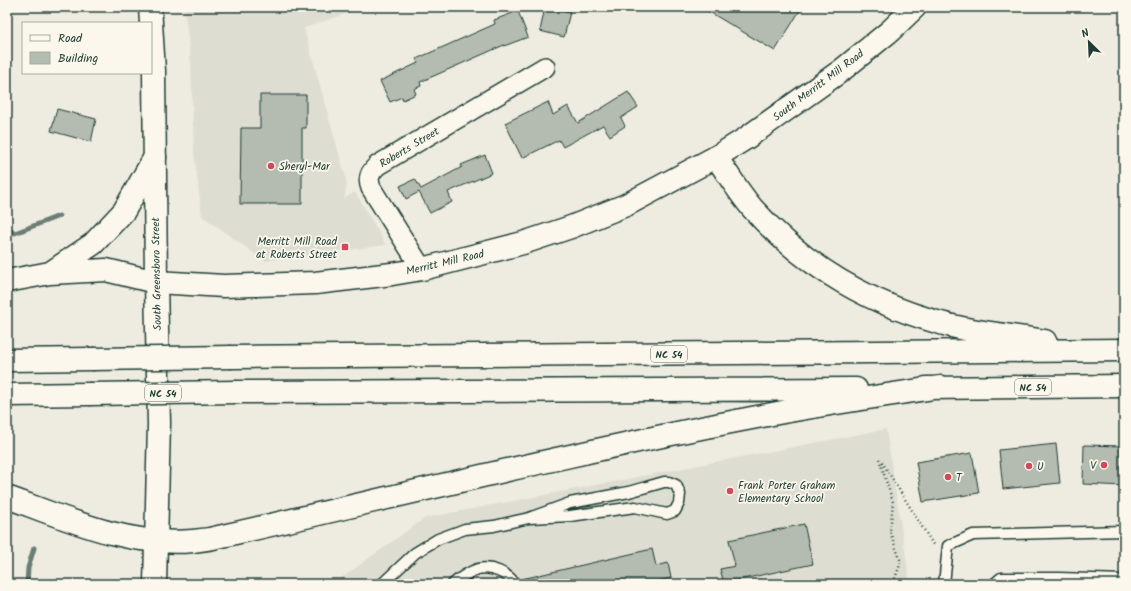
<svg xmlns="http://www.w3.org/2000/svg" width="1131" height="591" viewBox="0 0 1131 591" font-family="Kalam,sans-serif">
<style>
.built{fill:#ddddd2}
.lines{fill:none;stroke-linecap:round;stroke-linejoin:round}
.stream{stroke:#6c7d74;stroke-width:5}
.building{fill:#b4bbb0;stroke:#1f3d34}
.service-casing{stroke:#1f3d34;stroke-width:13}
.minor-casing{stroke:#1f3d34;stroke-width:22}
.tertiary-casing{stroke:#1f3d34;stroke-width:25}
.secondary-casing{stroke:#1f3d34;stroke-width:25}
.trunk-casing{stroke:#1f3d34;stroke-width:25}
.path{stroke:#1f3d34;stroke-width:2.5;stroke-dasharray:1 3;stroke-linecap:butt}
.service{stroke:#fbf7ec;stroke-width:10}
.minor{stroke:#fbf7ec;stroke-width:19}
.tertiary{stroke:#fbf7ec;stroke-width:22}
.secondary{stroke:#fbf7ec;stroke-width:22}
.trunk{stroke:#fbf7ec;stroke-width:22}
.trunk-bridge-casing{stroke:#1f3d34;stroke-width:25;stroke-linecap:butt}
.trunk-bridge{stroke:#fbf7ec;stroke-width:22}
.poi-dot{fill:#d1495b;stroke:#fbf7ec;stroke-width:1.5}
.labels{text-anchor:middle;stroke-width:3.5;stroke-linejoin:round;paint-order:stroke}
.shield{fill:#fbf7ec;stroke:#61756b;stroke-width:1}
.shield-label{font-size:10px;font-weight:bold;fill:#1f3d34}
.street-label{font-size:11px;fill:#1f3d34;stroke:#fbf7ec}
.poi-label{font-size:11px;fill:#1f3d34;stroke:#fbf7ec;text-anchor:start}
</style>
<rect width="100%" height="100%" fill="#eeece1"/>
<filter id="ink" filterUnits="userSpaceOnUse"><feTurbulence type="fractalNoise" baseFrequency=".025" numOctaves="2"/><feDisplacementMap in="SourceGraphic" scale="8" xChannelSelector="R" yChannelSelector="G"/><feConvolveMatrix kernelMatrix="1 2 1 2 8 2 1 2 1" color-interpolation-filters="sRGB"/></filter>
<g filter="url(#ink)">
<path class="built" d="M184,7H366L304,28L345,175L347,185L344,199L355,192L386,245L265,261L202,216L194,152L191,64Z
M886,429L910,584H333L425,518Z"/>
<g class="lines">
<path class="stream" d="M7,227L15,233L59,216
M27,584L28,568L34,548"/>
</g>
<path class="building" d="M545,7L570,12L564,37L540,31Z
M701,7H802L775,51Z
M518,11L528,37L504,46V45L420,82L421,86L414,89L416,94L403,100L402,97L390,102L380,81L418,63L416,59L495,24L494,20Z
M628,92L638,107L621,118L625,126L610,136L603,125L563,147L559,140L522,158L505,123L548,102L553,115L568,106L578,123Z
M260,95H306V128H302V204H240L241,128H260Z
M57,109L96,119L91,142L51,131Z
M485,155L492,173L448,192L452,202L430,213L419,192L406,199L400,186L415,179L421,189L462,167L461,165Z
M1056,444L1060,483L1003,489L999,450Z
M1084,445L1124,446V486L1083,484Z
M972,453L979,493L923,502L916,462Z
M804,524L813,564L724,583L720,569L735,566L729,540Z
M652,549L656,566L668,563L671,578L659,581L660,584H523L522,579Z"/>
<g class="lines">
<defs>
<path id="service" d="M382,584L415,553L438,539L465,529L494,526L529,518L570,503L629,492L664,482H669L676,485L680,494L679,503L675,511L667,514L635,507L570,516L529,518
M453,584C460,578 469,572 478,569C491,566 508,573 515,584
M944,584L948,546L973,535L1124,531
M994,584L1001,578H1059L1124,580"/>
<path id="minor" d="M422,269L371,188C367,178 370,172 378,165L545,67"/>
<path id="tertiary" d="M156,282L224,286L315,283L392,274L422,269L523,243L571,227L626,205L716,157L745,139L842,70L890,31L915,7"/>
<path id="secondary" d="M150,7L154,71L156,282L159,424L155,584"/>
<path id="trunk" d="M716,157C728,174 739,193 753,209C806,268 875,307 952,326C981,333 1015,336 1045,341
M50,273L93,244L124,211L155,157
M7,281L50,273L106,270L156,282
M232,357L1124,350
M7,360L92,359
M926,388L1124,386
M237,392L856,389
M7,395L89,394
M7,497C67,519 129,547 193,541C205,540 216,538 227,535C403,495 579,451 757,417C818,405 880,396 941,387"/>
</defs>
<use href="#service" class="service-casing"/>
<use href="#minor" class="minor-casing"/>
<use href="#tertiary" class="tertiary-casing"/>
<use href="#secondary" class="secondary-casing"/>
<use href="#trunk" class="trunk-casing"/>
<path class="path" d="M879,459L893,502L890,532L901,562L894,581V584
M882,462L934,546"/>
<use href="#service" class="service"/>
<use href="#minor" class="minor"/>
<use href="#tertiary" class="tertiary"/>
<use href="#secondary" class="secondary"/>
<use href="#trunk" class="trunk"/>
<defs>
<path id="trunk-bridge" d="M92,359L232,357
M89,394L237,392"/>
</defs>
<use href="#trunk-bridge" class="trunk-bridge-casing"/>
<use href="#trunk-bridge" class="trunk-bridge"/>
</g>
</g>
<g class="poi-dot">
<circle cx="271" cy="166" r="4"/>
<rect x="341" y="243" width="8" height="8" rx="2"/>
<circle cx="1104" cy="465" r="4"/>
<circle cx="1029" cy="466" r="4"/>
<circle cx="948" cy="477" r="4"/>
<circle cx="730" cy="491" r="4"/>
</g>
<g class="labels">
<g class="shield">
<rect x="651" y="346" width="36" height="16" rx="3"/>
<rect x="1015" y="379" width="36" height="16" rx="3"/>
<rect x="145" y="385" width="36" height="16" rx="3"/>
</g>
<g class="shield-label">
<text x="669" y="358">NC 54</text>
<text x="1033" y="391">NC 54</text>
<text x="163" y="397">NC 54</text>
</g>
<g class="street-label">
<text transform="translate(818 85) rotate(-37)" y="4">South Merritt Mill Road</text>
<text transform="translate(409 147) rotate(-31)" y="4">Roberts Street</text>
<text transform="translate(445 262) rotate(-13)" y="4">Merritt Mill Road</text>
<text transform="translate(156 274) rotate(-91)" y="4">South Greensboro Street</text>
</g>
<g class="poi-label">
<text x="279" y="170">Sheryl-Mar</text>
<text x="337" y="245" text-anchor="end">Merritt Mill Road<tspan x="337" dy="13">at Roberts Street</tspan></text>
<text x="1096" y="469" text-anchor="end">V</text>
<text x="1037" y="470">U</text>
<text x="956" y="481">T</text>
<text x="738" y="489">Frank Porter Graham<tspan x="738" dy="13">Elementary School</tspan></text>
</g>
</g>
<rect width="1131" height="591" fill="none" stroke="#fbf7ec" stroke-width="24"/>
<rect x="12" y="12" width="1107" height="567" fill="none" stroke="#1f3d34" stroke-width="1.5" filter="url(#ink)"/>
<rect x="22" y="22" width="130" height="52" fill="#fbf7ec" stroke="#a3ada2"/>
<rect x="30" y="35" width="20" height="6" fill="#fbf7ec" stroke="#a3ada2"/>
<text x="58" y="42" font-size="12" fill="#1f3d34">Road</text>
<rect x="30" y="52" width="20" height="12" fill="#b4bbb0" stroke="#a3ada2"/>
<text x="58" y="62" font-size="12" fill="#1f3d34">Building</text>
<g transform="translate(1089 42) rotate(336)" stroke="#fbf7ec" stroke-width="3" paint-order="stroke">
<path d="M0-3L7 15L0 10L-7 15Z" fill="#1f3d34"/>
<text y="-6" font-size="11" font-weight="bold" text-anchor="middle" fill="#1f3d34">N</text>
</g>
</svg>
